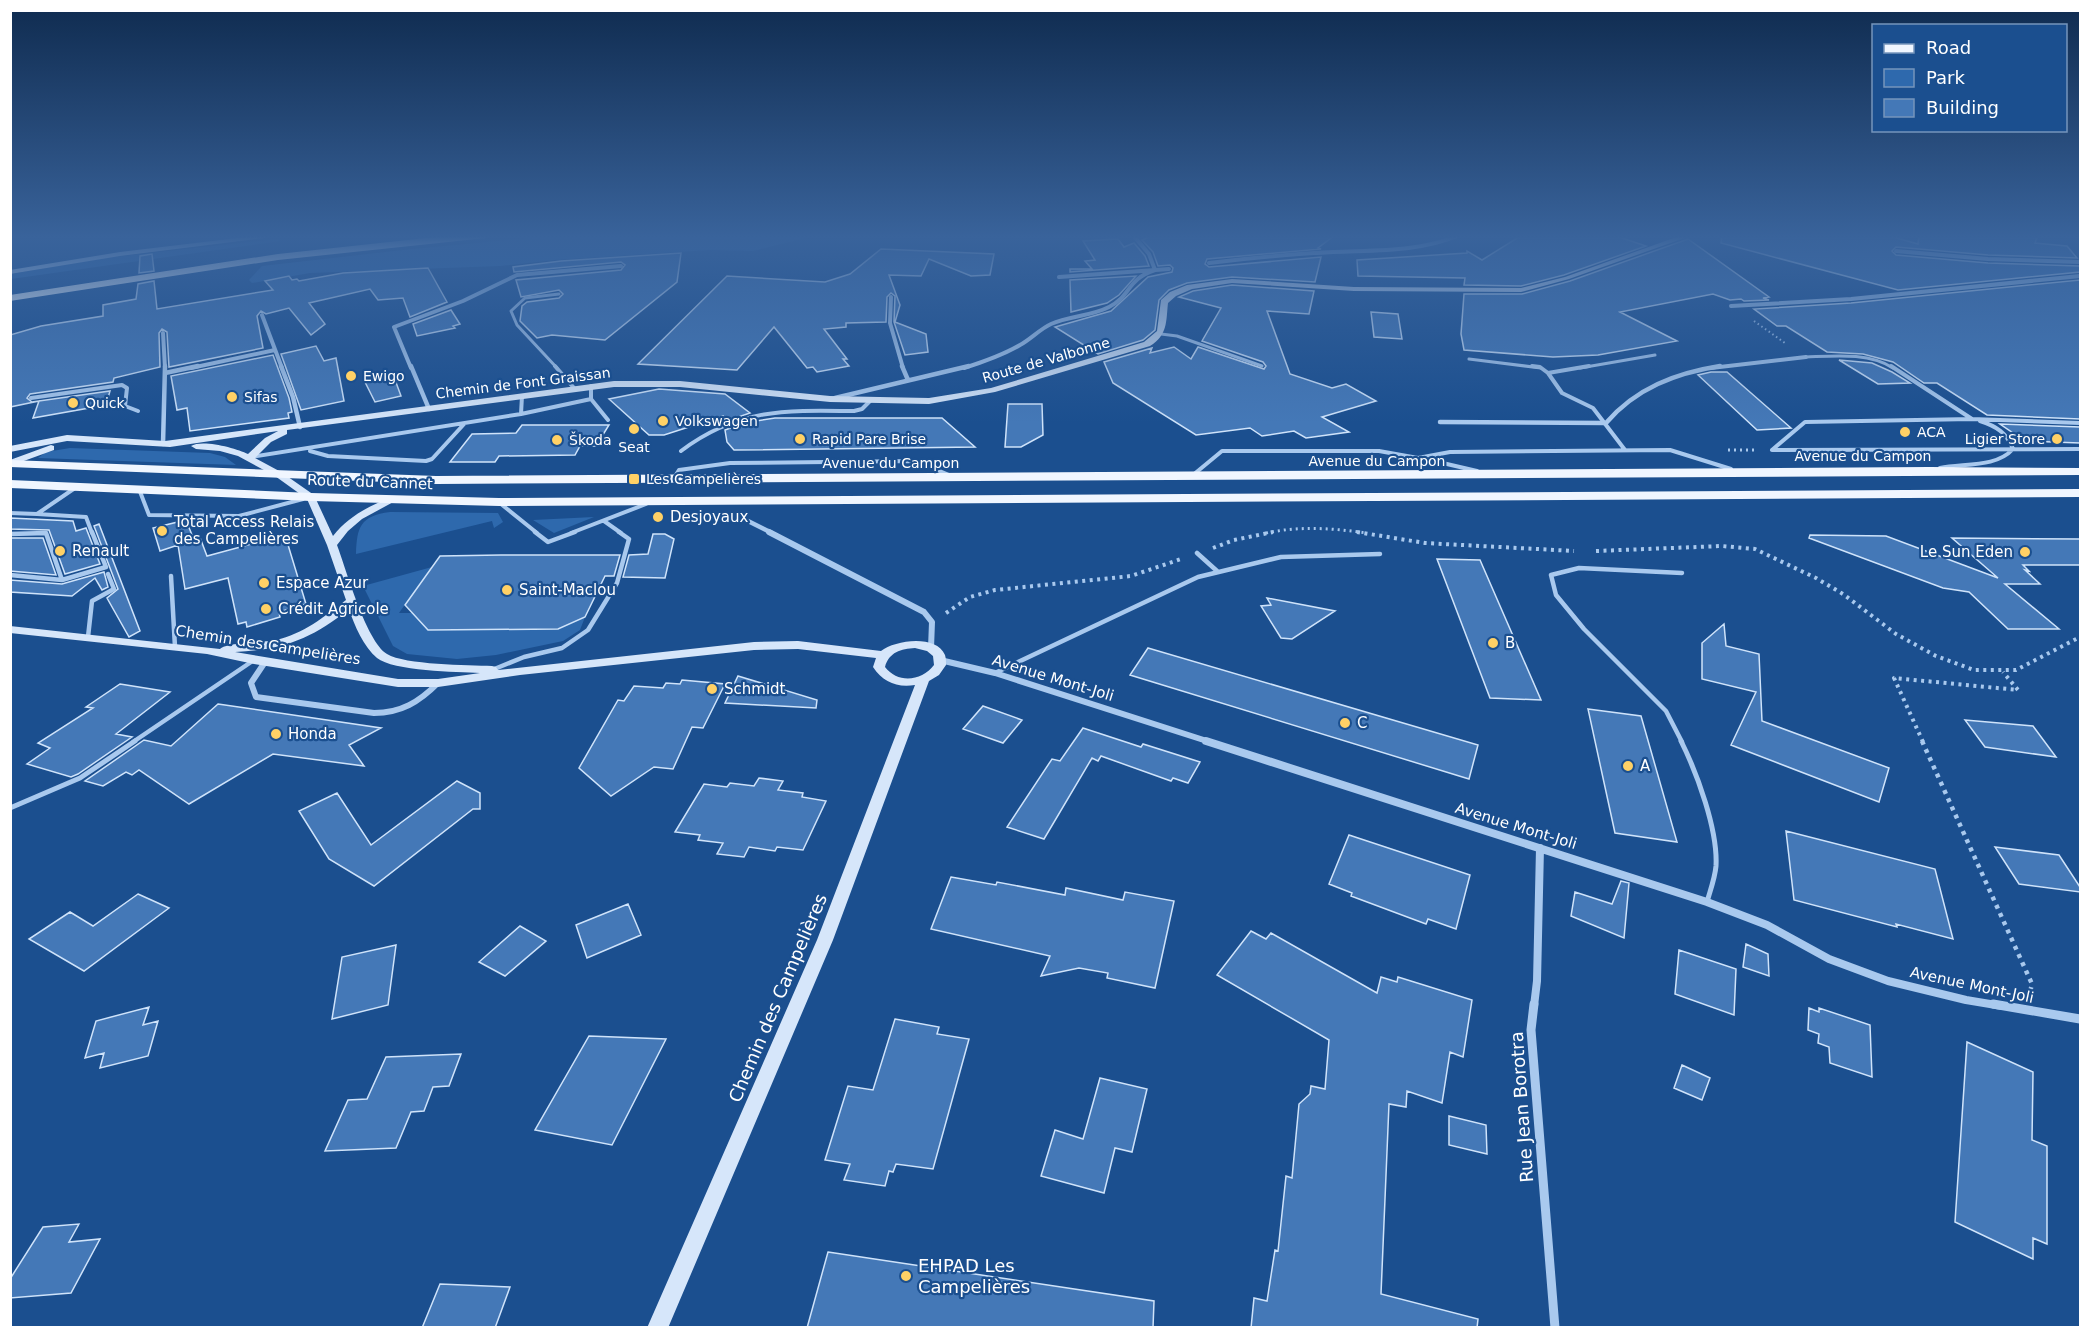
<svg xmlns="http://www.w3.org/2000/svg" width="2091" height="1338" viewBox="0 0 2091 1338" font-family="'DejaVu Sans',sans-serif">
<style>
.green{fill:#2e69ad}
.building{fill:#4478b7;stroke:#cfe3fa;stroke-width:1.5}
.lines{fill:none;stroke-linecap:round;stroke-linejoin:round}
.path-far3{stroke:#a9c9ee;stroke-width:2;stroke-dasharray:1.5 3;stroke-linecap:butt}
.path-far2{stroke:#a9c9ee;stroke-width:3;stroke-dasharray:2 4;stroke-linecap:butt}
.path-far1{stroke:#a9c9ee;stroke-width:4;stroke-dasharray:3 4.5;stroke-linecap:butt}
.path{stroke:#a9c9ee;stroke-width:4.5;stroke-dasharray:4 5;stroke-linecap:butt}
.lane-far3{stroke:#a9c9ee;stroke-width:3}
.lane-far2{stroke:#a9c9ee;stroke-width:4}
.lane-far1{stroke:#a9c9ee;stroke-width:4.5}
.lane{stroke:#a9c9ee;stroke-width:5}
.street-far4{stroke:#a9c9ee;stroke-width:4}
.street-far3{stroke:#a9c9ee;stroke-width:4.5}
.street-far2{stroke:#a9c9ee;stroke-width:6}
.street-far1{stroke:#a9c9ee;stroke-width:8}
.street{stroke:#a9c9ee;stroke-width:9}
.secondary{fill:#d6e6fa;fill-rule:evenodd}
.primary{fill:#f0f6ff;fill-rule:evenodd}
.highway{fill:#fff;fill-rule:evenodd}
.poi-dot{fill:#ffd166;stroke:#1b4f8f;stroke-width:2}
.labels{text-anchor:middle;stroke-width:4.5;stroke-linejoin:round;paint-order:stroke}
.far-street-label{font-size:14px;fill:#fff;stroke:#1b4f8f}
.far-poi-label{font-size:14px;fill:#fff;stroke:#1b4f8f;text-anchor:start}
.street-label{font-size:15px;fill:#fff;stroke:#1b4f8f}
.poi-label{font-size:15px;fill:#fff;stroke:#1b4f8f;text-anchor:start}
.near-street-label{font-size:18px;fill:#fff;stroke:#1b4f8f}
.near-poi-label{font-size:18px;fill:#fff;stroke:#1b4f8f;text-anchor:start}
</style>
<rect width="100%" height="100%" fill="#1b4f8f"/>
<path class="green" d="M560,235H817L753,251L710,250L555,260L500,266L310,273L252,283L249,280L262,266L403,250Z
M276,239L281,241L11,279V274L104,258Z
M70,448L210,453L225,457L236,465L38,458L46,452Z
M390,512L498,513L503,522L494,528L492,521L356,554C357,527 360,516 390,512Z
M594,517L554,533L533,520Z
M432,567L399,613H421L428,630L558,629L585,617L580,630L563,641L496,655L457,659L407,654L393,646L363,586Z"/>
<path class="building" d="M1154,235H1335L1318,248L1321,249L1207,259L1205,264L1209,267L1321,257L1315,282L1232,277L1187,283L1169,290L1159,300L1155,330L1143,340L1098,354L1055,327L1111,311L1148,277L1172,272L1173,268L1170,265L1158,266L1153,252L1142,240Z
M1522,235H1613L1646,246L1564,275L1521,286L1464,285L1465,278L1358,276L1357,260L1467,253V251L1482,260Z
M1722,235H1886L1918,244L1919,235H2038L2035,243L2067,246L2077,258L1988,255L1896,247L1892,251L1896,255L1988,263L2080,266V272L1898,290L1721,243Z
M1118,239L1124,247L1134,243L1145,256L1149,266L1070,272V269H1092L1085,261L1095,260L1083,241Z
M1688,239L1769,297L1763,298L1769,300L1744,301L1741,299L1730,300L1713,294L1620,312L1677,341L1598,355L1553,357L1464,350L1461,334L1464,294H1522L1570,281Z
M881,249L994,254L990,275L971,276L929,259L921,276L889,275L900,305L895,322L926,334L928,352L905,355L894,322L895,296L891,293L887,297L886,322L846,323V327L824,329L847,359H843L849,366L817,372L813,367L807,368L774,327L737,370L638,364L727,276L825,282L850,274Z
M681,253L677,282L605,340L552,335L537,338L520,321L522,306L527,302L559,298L563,294L559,290L521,297L516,280L621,270L625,265L621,262L514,272L513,267L561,261Z
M152,254L154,271L139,273L140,256Z
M428,268L447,302L410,317L403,298L378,300L370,289L309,303L325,324L311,335L289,308L266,314L261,311L257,316L263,348L169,367L167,332L162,329L159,333L160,367L114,378L113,382L30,394L27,398L32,402L110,391L106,405L33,418L39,401L10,407V335L41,326L103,316V305L136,299L138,284L154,281L157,309L273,290L265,281L289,276L292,280L297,279L299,281L343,273Z
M1136,276L1119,295L1107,303L1071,312L1070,280Z
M2080,280V419L1987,415L1937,383H1924L1893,362L1863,354L1827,352L1786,326H1777L1754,309L1851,303Z
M1232,285L1314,291L1309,314L1267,311L1290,374L1332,388L1346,384L1376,401L1322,417L1349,432L1306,438L1294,431L1262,436L1250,428L1196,435L1113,383L1104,362L1152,348L1150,353L1174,347L1191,359L1198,347L1264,369L1266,366L1263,362L1202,341L1221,308L1179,297L1193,291Z
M451,310L460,324L453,326L455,328L417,336L413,324Z
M1371,312L1398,314L1402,339L1374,337Z
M316,346L324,361L336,358L344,401L301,410L281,354Z
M273,355L289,398L292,412L288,413L289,418L190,431L187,408L177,410L171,376Z
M1839,360L1872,363L1892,372L1910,383L1878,384Z
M1711,372H1727L1791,428L1757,430L1698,375Z
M394,377L401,396L375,402L365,382Z
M659,389L725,394L750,413L724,422L723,416L664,435H649L609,399Z
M1008,404H1042L1043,435L1021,447H1005Z
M775,418H942L975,447L734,450L727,442L725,430L744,423Z
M2000,424L2080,427V443L2025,441Z
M522,425H609L596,446H580L575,455L499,456L495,462H450L472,434L516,433Z
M10,518L73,521L76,531L86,528L100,564L65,574L49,530L10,529Z
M186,520L192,535H199L207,556L285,535L306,604L279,612L280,617L247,627L246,622L238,624L228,578L185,589L178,545L160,551L153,528Z
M99,524L140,631L129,637L107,598L118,589L94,526Z
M653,534H665L674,539L665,578L623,577L629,555L648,554Z
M1810,535L1886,536L1998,578L1952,538L2080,539V565H2023L2029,571L2025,570L2040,584H2005L2059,629H2008L1969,592L1943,588L1809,538Z
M10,538H43L56,575L10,571Z
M501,555H620L614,576H605L585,617L558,629L428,630L405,605L440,556Z
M1437,559L1480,560L1541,700L1490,698Z
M104,572L108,587L102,590L95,578L72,596L10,592V580L62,584Z
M1267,598L1335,611L1292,639L1281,638L1261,606L1271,605Z
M1724,624L1726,646L1759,654L1762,721L1889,768L1879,802L1731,745L1756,692L1702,679V643Z
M1148,648L1478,745L1469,779L1130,675Z
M738,676L817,700L816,708L725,703Z
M682,680L725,684L703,728L692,727L673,769L654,767L611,796L579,768L618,700L624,701L634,686L663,688L666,683L680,684Z
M120,684L170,692L116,734L132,737L78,774L71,777L27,764L50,748L38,743L93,708L86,707Z
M218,704L381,728L349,745L364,766L273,754L189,804L139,770L132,775L126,772L103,786L85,781L144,740L171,746Z
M983,706L1022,720L1003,743L963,729Z
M1588,709L1641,716L1677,842L1615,833Z
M1965,720L2033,726L2056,757L1985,747Z
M1083,728L1141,747L1143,744L1200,762L1188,783L1173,778L1171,781L1101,756L1098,761L1092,758L1044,839L1007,827L1052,759L1060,761Z
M759,778L783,781L778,790L803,793L802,797L826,801L803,850L777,847L775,851L749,847L744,857L717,854L723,843L698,840L700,835L675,832L704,784L727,787L730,783L754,786Z
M457,781L480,793V809H473L374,886L329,859L299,811L337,793L371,845Z
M1786,831L1935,869L1953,939L1896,924L1897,927L1794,900Z
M1349,835L1470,875L1456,929L1428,919L1426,924L1351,896L1352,893L1329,884Z
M1995,847L2059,855L2080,887V892L2019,884Z
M951,877L996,885L997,882L1065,895L1066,888L1123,900L1125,892L1174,901L1155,988L1107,978L1108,973L1079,968L1041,976L1050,956L931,929Z
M1621,881L1629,883L1624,938L1571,916L1575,892L1612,904Z
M138,894L169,908L84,971L29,939L70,912L93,926Z
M628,904L641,935L587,958L576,925Z
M520,926L546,941L505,976L479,962Z
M1251,931L1266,939L1271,933L1377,993L1381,977L1397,982L1398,977L1472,1000L1463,1057L1450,1052L1442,1103L1407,1091L1406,1107L1389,1104L1381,1294L1478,1319L1477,1328H1251L1254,1298L1267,1301L1275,1250L1278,1251L1286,1176L1292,1178L1299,1104L1310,1094L1311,1086L1325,1089L1329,1040L1217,975Z
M1746,944L1768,954L1769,976L1743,967Z
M396,945L388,1005L332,1019L342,957Z
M1679,950L1736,969L1734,1015L1675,994Z
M149,1007L143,1025L158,1021L148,1056L100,1068L104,1053L85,1058L96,1021Z
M1809,1008L1819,1012V1008L1870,1025L1872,1077L1830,1063L1829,1047L1818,1043L1819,1034L1808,1030Z
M895,1019L939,1027L937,1034L969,1039L933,1169L896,1164L893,1172L889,1171L885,1186L844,1180L850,1164L825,1160L848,1086L873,1090Z
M589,1036L666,1039L612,1145L535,1130Z
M1967,1042L2033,1072L2032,1140L2047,1146V1244L2033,1238V1259L1955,1222Z
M461,1054L449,1086L433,1087L424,1111L411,1112L396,1148L325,1151L348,1100L367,1099L386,1057Z
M1682,1065L1710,1078L1702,1100L1674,1088Z
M1100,1078L1147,1089L1132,1152L1115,1148L1104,1193L1041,1176L1055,1130L1083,1139Z
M1449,1116L1486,1125L1487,1154L1449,1145Z
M79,1224L69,1242L100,1239L71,1293L10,1298V1279L43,1227Z
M828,1252L1154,1301L1153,1328H807Z
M440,1284L510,1287L495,1328H422Z"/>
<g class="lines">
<path class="path-far3" d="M1754,321L1785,343"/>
<path class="path-far2" d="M1728,450H1757
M1266,533C1300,526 1332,528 1366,533"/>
<path class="path-far1" d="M1357,532L1425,543L1574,551
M1213,548L1234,540L1273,532
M1596,551L1722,546L1755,549L1816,578L1843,594L1896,634L1936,656L1974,670H2016L2080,637
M946,613L970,597L995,590L1131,576L1184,558
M1923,742L1894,678L2018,690L2003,672"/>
<path class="path" d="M1922,741L2032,984L2030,992"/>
<path class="lane-far3" d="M1161,334L1177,336L1262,366
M1806,357C1833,356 1869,352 1893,368
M1469,359L1541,368
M557,368L517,325L511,311L525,298L559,294
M1580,368L1655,355"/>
<path class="lane-far2" d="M555,366L574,388
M1532,366L1540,367L1548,373L1562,393L1593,408L1625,450
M1891,366L1972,419
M1548,373L1589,366
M31,398L122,385L127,388L125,406L138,411
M591,399L608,420
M521,414L591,399V386
M1980,421C1996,426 2007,433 2013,449
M1772,450L1805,422L1972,419L2080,423
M1772,450L2080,449
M310,451L328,456L426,461L432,459L465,423
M681,451C738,408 787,410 854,411L862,409L870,401
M251,457L521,414L522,396
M1421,458L1477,471
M1940,468C1963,463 1996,468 2013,449
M1193,475L1222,451H1379L1418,458L1450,452L1670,450L1731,469
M674,478L679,470L730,463L916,461L949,475
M139,489L149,515L239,516L303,499
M501,504L537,533
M10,513L37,514L75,488
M37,514L86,517L92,533
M604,521L621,533
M38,533H46
M571,533L646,504"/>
<path class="lane-far1" d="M535,532L548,542L575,532
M10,534L46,533L62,580
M1197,553L1217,571
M10,575L62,580L106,567L92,532
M171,576L175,647
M88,637L92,601L114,589L108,574
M492,670L524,657L562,648L588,630L617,583L629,539L619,532
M995,673L1198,577L1281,557L1380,554
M133,742L254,660
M1682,742L1666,711L1584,629L1556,595L1551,575L1579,568L1682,573"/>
<path class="lane" d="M1681,741C1697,773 1718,830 1716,866C1715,878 1710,891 1707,902
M10,808L80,778L135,741"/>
<path class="street-far4" d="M1133,235L1149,254L1155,270
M2076,235L2080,237
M1896,251L1988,259L2080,262
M1209,263C1250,258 1292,254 1333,252C1377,250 1419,252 1460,235
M1059,277L1169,269
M891,297L890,323L903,368
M1731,306L1851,299L2080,276
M262,315L282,368
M163,333L165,368
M191,368L275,350
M411,368L394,327L463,301L517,275L621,266
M964,368C983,362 1003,355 1020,345C1031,339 1040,329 1051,324C1069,316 1092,316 1109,307C1131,296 1127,279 1155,270
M1711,368L1806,357"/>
<path class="street-far3" d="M281,366L293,397L300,427
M411,366L429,409
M902,366L908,380
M165,373L198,366
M835,398L969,366
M1440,422L1606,423C1636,388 1676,373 1720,366
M163,444L165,366
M748,521L772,533"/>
<path class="street-far2" d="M769,532L924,612L932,622L931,648
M940,660L995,673L1210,742
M265,662L251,683L256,697L374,713C401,713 419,702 438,683"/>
<path class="street-far1" d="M1206,741L1707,902L1767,925L1829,959L1888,981L1966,1000L2002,1006
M1534,1006L1537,981L1540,848"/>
<path class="street" d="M1534,1004L1531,1030L1555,1328
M1993,1004L2080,1019"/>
<path class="secondary" d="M263,235H287L120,256L10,274V270L120,252Z
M1682,235H1693L1569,279L1521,292L1354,291L1232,283L1192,289L1176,296L1168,303C1166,321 1168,335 1150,346L995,392L929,404L830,402L680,387H614L287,430V434L271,442L255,458L281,472L314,495L333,536C348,517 367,507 389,498L392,497L397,500L362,519L348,531L337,545C346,569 366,641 387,654C405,665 468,665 492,666L496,667L498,670L754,642L798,641L881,651C895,640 936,634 945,655C946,658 946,662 946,665L939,675L929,681L833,940L668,1328H647L817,940L915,685C897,688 883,682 873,667L876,658L798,649L754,650L520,675L438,687H398L254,664L207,654L10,633V626L220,649C227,642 263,643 276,640C303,634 324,617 346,600L327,545L307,499L275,476L238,456L220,451L196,449L191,446C202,439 236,448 248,454L265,438L278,431L170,447L67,441L10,452V446L67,435L165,441L614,381H680L830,396L929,398L991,388L1144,342L1157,331L1161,300L1170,292L1187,285L1232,279L1354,287L1521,288L1565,277ZM349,609C354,625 364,647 377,658C393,671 457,672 480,673L438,679H398L235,652C282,650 312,639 349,609ZM915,648L927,651L933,656L934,665C922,681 898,684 885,667C889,652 901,649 915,648Z
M51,445L54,446V450L10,466V460Z"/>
<path class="primary" d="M10,460L436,476L1929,467L2080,468V475L436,484L10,467Z
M10,480L311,493L499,498L2080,489V497L499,506L311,501L10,488Z"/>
<path class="highway" d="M454,235H490L486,238L278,260L10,301V295L278,254Z"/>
</g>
<linearGradient id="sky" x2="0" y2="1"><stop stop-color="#0f2b4f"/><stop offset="0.56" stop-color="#39639b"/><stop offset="1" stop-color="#39639b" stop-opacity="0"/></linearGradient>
<rect width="2091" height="423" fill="url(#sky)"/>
<g class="poi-dot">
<circle cx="351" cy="376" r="6"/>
<circle cx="232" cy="397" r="6"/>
<circle cx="73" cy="403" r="6"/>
<circle cx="663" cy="421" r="6"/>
<circle cx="634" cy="429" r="6"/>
<circle cx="1905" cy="432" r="6"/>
<circle cx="800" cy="439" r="6"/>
<circle cx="2057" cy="439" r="6"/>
<circle cx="557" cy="440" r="6"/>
<rect x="628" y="473" width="12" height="12" rx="3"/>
<circle cx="658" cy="517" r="6"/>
<circle cx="162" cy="531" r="6"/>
<circle cx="60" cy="551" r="6"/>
<circle cx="2025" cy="552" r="6"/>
<circle cx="264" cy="583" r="6"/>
<circle cx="507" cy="590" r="6"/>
<circle cx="266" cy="609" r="6"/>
<circle cx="1493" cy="643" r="6"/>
<circle cx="712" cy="689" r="6"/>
<circle cx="1345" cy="723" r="6"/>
<circle cx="276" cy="734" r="6"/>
<circle cx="1628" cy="766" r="6"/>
<circle cx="906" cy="1276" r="6"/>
</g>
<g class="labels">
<g class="far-street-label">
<text transform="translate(1046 360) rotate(-16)" y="5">Route de Valbonne</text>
<text transform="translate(523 383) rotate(-7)" y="5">Chemin de Font Graissan</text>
<text x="1863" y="461">Avenue du Campon</text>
<text x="1377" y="466">Avenue du Campon</text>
<text x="891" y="468">Avenue du Campon</text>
</g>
<g class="far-poi-label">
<text x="363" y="381">Ewigo</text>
<text x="244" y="402">Sifas</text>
<text x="85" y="408">Quick</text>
<text x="675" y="426">Volkswagen</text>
<text x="1917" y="437">ACA</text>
<text x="812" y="444">Rapid Pare Brise</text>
<text x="2045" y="444" text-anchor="end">Ligier Store</text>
<text x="569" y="445">Škoda</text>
<text x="634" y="452" text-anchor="middle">Seat</text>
<text x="646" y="484">Les Campelières</text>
</g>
<g class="street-label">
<text transform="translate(370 482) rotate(2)" y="5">Route du Cannet</text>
<text transform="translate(268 645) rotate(9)" y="5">Chemin des Campelières</text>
<text transform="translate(1053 678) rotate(17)" y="5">Avenue Mont-Joli</text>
<text transform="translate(1516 826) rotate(17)" y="5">Avenue Mont-Joli</text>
<text transform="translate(1972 985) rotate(12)" y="5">Avenue Mont-Joli</text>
</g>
<g class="poi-label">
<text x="670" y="522">Desjoyaux</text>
<text x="174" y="527">Total Access Relais<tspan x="174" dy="17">des Campelières</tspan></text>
<text x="72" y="556">Renault</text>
<text x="2013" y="557" text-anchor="end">Le Sun Eden</text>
<text x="276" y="588">Espace Azur</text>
<text x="519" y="595">Saint-Maclou</text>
<text x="278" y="614">Crédit Agricole</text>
<text x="1505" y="648">B</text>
<text x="724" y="694">Schmidt</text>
<text x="1357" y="728">C</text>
<text x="288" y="739">Honda</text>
<text x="1640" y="771">A</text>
</g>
<g class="near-street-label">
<text transform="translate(778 998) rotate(-67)" y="6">Chemin des Campelières</text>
<text transform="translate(1522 1107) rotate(-94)" y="6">Rue Jean Borotra</text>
</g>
<g class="near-poi-label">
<text x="918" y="1272">EHPAD Les<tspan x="918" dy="21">Campelières</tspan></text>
</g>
</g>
<rect width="2091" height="1338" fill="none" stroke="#ffffff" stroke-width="24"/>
<rect x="1872" y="24" width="195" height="108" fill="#1b4f8f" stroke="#7695bc" stroke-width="1.5"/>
<rect x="1884" y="44" width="30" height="9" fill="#f0f6ff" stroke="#7695bc" stroke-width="1.5"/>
<text x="1926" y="54" font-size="18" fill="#ffffff">Road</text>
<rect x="1884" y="69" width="30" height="18" fill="#2e69ad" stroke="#7695bc" stroke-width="1.5"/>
<text x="1926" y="84" font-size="18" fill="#ffffff">Park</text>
<rect x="1884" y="99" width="30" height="18" fill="#4478b7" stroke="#7695bc" stroke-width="1.5"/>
<text x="1926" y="114" font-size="18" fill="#ffffff">Building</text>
</svg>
